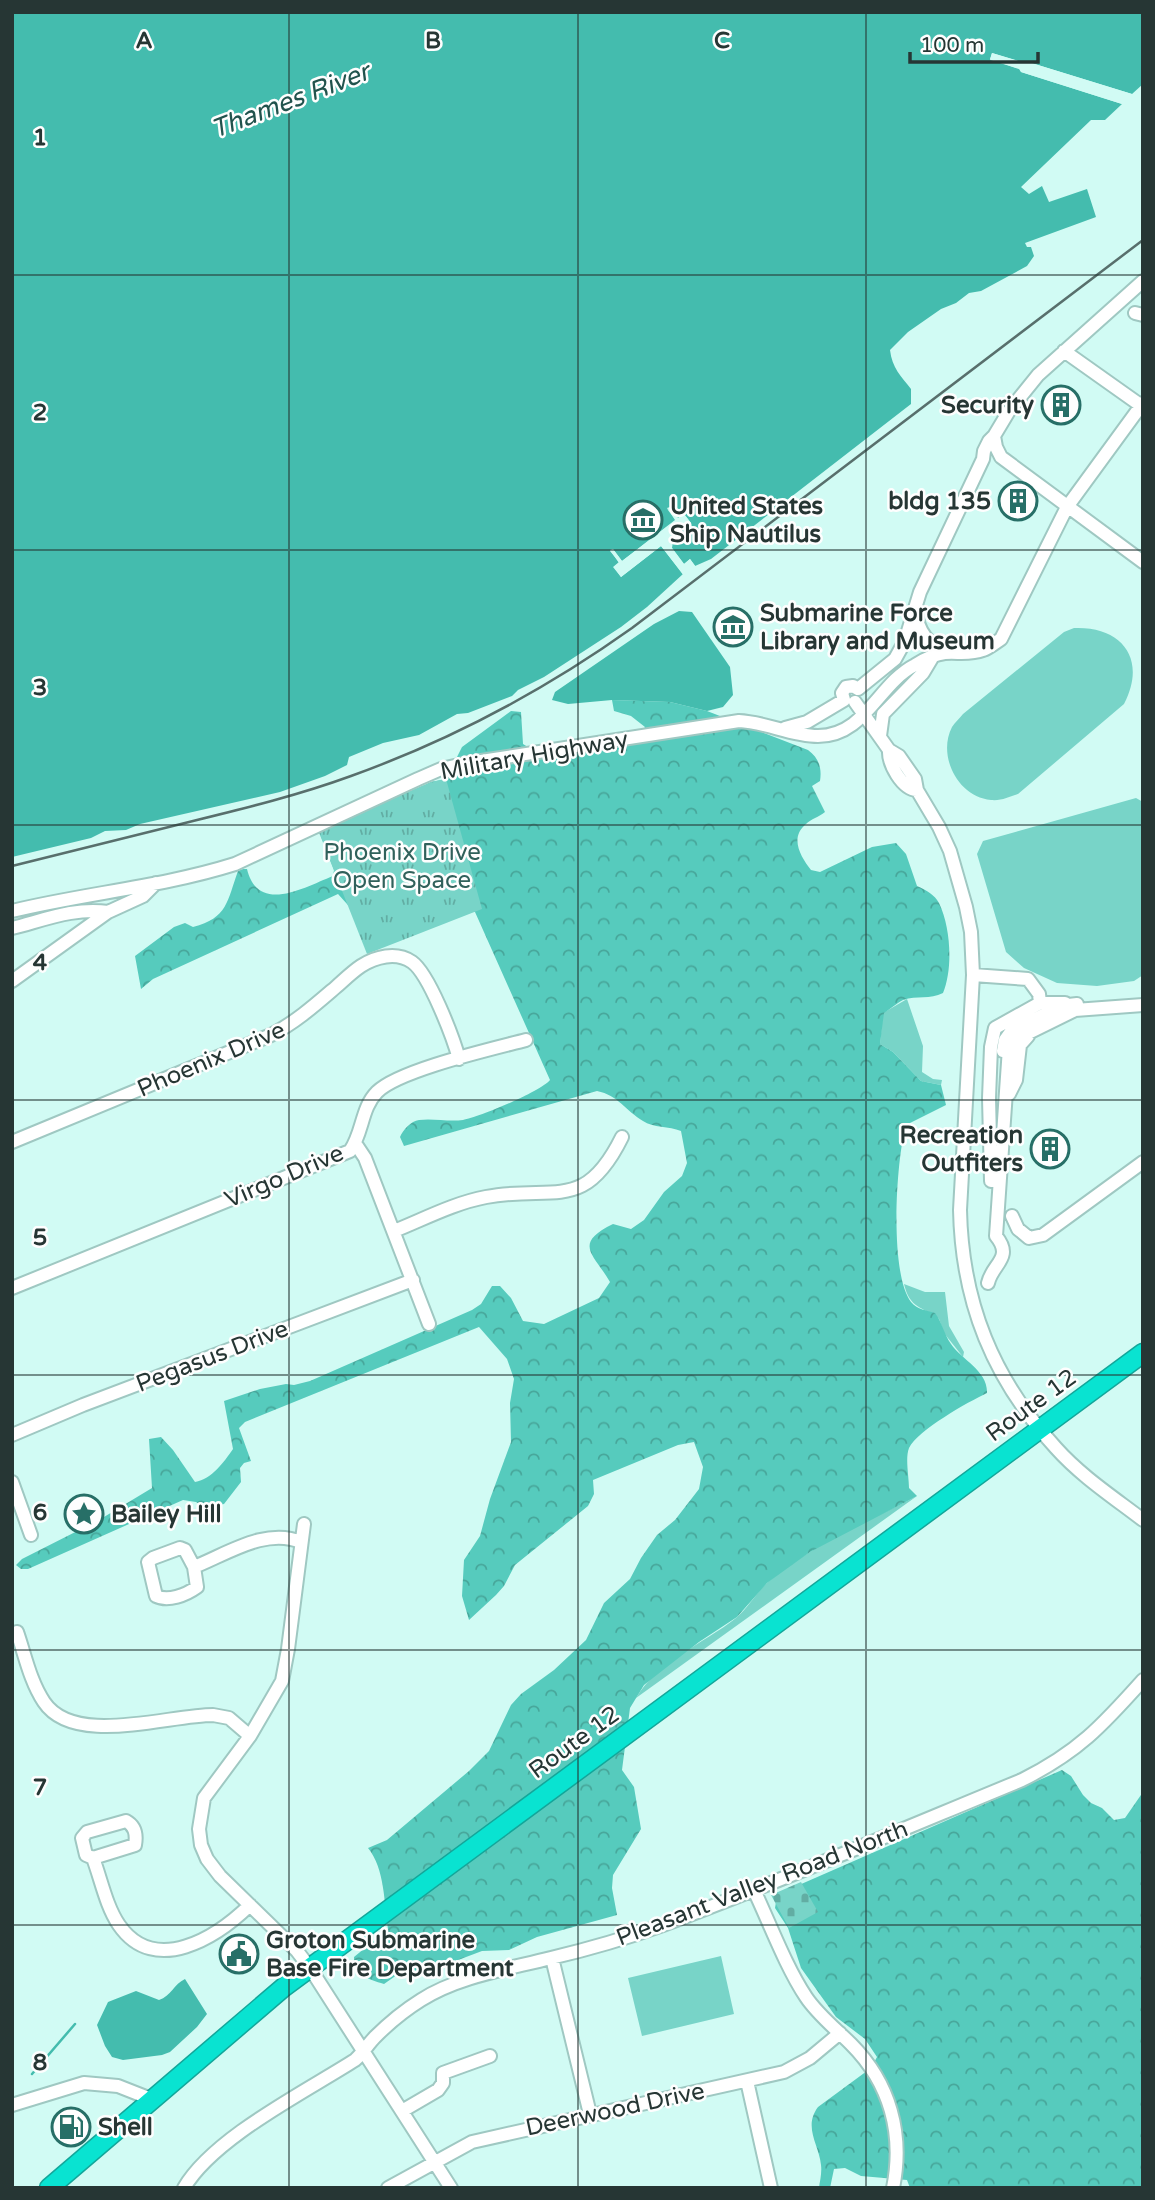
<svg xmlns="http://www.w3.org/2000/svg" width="1155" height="2200" viewBox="0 0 1155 2200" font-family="'Varela Round',sans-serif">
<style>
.grass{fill:#78d4c8}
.forest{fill:url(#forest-crowns)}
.cemetery{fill:url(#cemetery-stones)}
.park{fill:url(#park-tufts)}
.water{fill:#44bcae}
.pier{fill:#d1fbf4}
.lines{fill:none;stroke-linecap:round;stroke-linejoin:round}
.stream{stroke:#44bcae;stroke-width:2.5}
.minor-casing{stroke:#9fc8c2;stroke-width:16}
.highway-casing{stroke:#13a69a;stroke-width:21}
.minor{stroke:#fff;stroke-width:12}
.highway{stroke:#09e3d1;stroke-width:18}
.rail{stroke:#586f6c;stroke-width:2.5}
.grid{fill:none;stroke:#263634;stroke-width:2;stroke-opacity:0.55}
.labels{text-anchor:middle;stroke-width:5;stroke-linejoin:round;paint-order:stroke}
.poi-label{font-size:24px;font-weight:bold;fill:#263634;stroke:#fefefe;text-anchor:start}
.street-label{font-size:24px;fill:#263634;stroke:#fefefe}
.park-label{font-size:24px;fill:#30615b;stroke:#fefefe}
.water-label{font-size:26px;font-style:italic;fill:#21534d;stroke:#fefefe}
.grid-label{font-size:23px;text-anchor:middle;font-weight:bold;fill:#263634;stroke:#fefefe;stroke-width:5;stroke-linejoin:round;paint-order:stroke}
</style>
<defs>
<pattern id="forest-crowns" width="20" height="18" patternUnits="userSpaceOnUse" patternTransform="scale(1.75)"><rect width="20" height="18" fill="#56cbbd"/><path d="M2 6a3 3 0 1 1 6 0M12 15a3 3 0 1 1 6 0" fill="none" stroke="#47a69a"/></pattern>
<pattern id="cemetery-stones" width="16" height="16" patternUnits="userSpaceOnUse" patternTransform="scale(1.75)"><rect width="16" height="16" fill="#78d4c8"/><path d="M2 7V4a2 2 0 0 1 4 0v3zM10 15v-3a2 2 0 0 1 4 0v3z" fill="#62ada3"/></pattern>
<pattern id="park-tufts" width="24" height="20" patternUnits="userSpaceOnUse" patternTransform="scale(1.75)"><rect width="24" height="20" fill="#78d4c8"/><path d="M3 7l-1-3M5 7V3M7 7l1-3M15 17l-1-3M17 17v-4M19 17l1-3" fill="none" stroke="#62ada3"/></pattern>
</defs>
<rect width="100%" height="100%" fill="#d1fbf4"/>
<path class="grass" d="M1074,628C1123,626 1147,660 1124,704L1018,794C1009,797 1001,801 991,800C958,797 937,756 952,727C955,722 960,718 963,714L1064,632Z
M1136,798L1143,802V975L1134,981L1097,986L1057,983L1024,968L1006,952L977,854L983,841Z
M907,999L923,1046L922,1072L933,1079L942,1080L941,1085L921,1081L893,1052L880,1044L883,1013Z
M904,1284L925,1292H945L949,1326L964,1352L963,1357L944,1333L939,1319C922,1306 910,1309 904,1284Z
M917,1496L636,1698C658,1661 703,1644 736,1618C748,1608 756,1593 768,1582C811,1545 867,1522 917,1496Z
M721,1956L734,2014L642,2036L628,1978Z"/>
<path class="forest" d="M612,700L670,702L707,711L808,750C819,758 822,768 820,781L812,786L825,812C819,817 811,819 806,824C789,838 801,857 811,870L820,872L872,847L896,843L906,854L917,886C926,890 935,895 939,903C951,928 953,969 943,993C930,1000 917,995 903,1000C897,1003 890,1009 884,1013L880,1044L893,1052L921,1081L941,1085L946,1105L906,1125C896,1160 889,1273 911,1302C918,1310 926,1310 935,1313C942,1322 944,1334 951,1344C962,1360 988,1371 987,1393C968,1402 918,1430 909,1448C905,1458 909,1477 909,1488L917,1496L810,1552L767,1583L737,1617L699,1642L644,1685L630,1708L622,1770L634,1787L641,1829L613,1875L612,1888L617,1915L537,1937L509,1950L482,1951L429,1971L404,1970L384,1984C368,1979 354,1975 354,1957L388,1929C384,1903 385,1869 368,1848L387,1840L469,1771L489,1751L511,1705L521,1694L554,1670L586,1640L604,1603L630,1579L641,1558L657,1535L675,1520L699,1489L703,1467L694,1442L678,1445L593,1480L594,1494L588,1506L515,1565L504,1586L496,1595L469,1620L462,1596L464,1560L480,1536L490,1499L511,1442L510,1403L514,1379L507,1359L479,1327L245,1422L239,1428L251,1461L244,1463L240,1468L241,1482L224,1504L206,1508L196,1502L183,1500L28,1569H21L16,1565L22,1559L99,1520L152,1488L149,1439L161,1437L173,1450L195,1482C212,1479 224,1462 233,1449L224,1401L260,1389L286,1384L294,1385L310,1381L472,1310L481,1304L492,1286H500L511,1298L523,1321L544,1324L599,1298L610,1282C594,1254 572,1244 613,1224L631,1229L644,1220L664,1192L682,1176L687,1163L681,1131C669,1126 653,1128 643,1121C626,1111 618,1095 597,1091L404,1146L400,1137C403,1130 411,1121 419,1120C433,1118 448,1122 463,1120C479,1117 540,1092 550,1080L475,912L356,914L338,894L153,979L141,989L135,956L174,927L185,923L193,927C228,918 227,901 238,871L243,869H247C258,915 305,887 333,876L334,870L320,834L395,801L431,782L446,779L462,747L511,711L521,712L523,744L541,755L637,740L645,727L631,716L614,711Z
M1062,1770L1071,1776L1083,1795L1091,1803L1102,1808L1114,1820L1125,1818L1143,1792V2188H910L907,2180L861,2176L845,2168L834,2169L830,2188H819C820,2180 822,2173 821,2165C819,2145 803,2127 818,2107L871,2068L877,2057L865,2039L836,2017L801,1968L788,1928L775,1908L776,1902L799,1885Z"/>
<path class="cemetery" d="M801,1882L818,1912L789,1928L771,1895Z"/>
<path class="park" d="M446,779L482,909L367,954L318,830L431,782Z"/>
<path class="water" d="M12,12H1143V84L1132,94L1025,61L1022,62L992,53L990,60L1020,69L1021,72L1122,104L1105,120H1091L1021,187L1029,194L1042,186L1049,202L1087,189L1096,217L1025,243L1027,247H1031L1034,256L1027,266L981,291L969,293L956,303L941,309L908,332L890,350C892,368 901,376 911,389V404L711,559L695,566L690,559L684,564L672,548L673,537L691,523L684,514L678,518L667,509L676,520L622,561L613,549L610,550L619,563L614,567L621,577L661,546L683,574L647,607L621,627L544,677L518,690L512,696L468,713L457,714L419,735L383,743L349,757L347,765L325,776L280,792L140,824L126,830L105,831L91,838L12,857Z
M679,611L692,612L730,667L733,695L723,707L707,711L670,702L612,700L568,704L552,700L555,692L654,624Z
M185,1979L207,2014L197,2027L170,2052L162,2055L123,2060L112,2057L105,2046L97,2025L108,2002L136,1991L159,2000C171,1996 174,1984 185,1979Z"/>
<path class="pier" d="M992,53L1021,62L1025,61L1132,94L1129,97L1025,64L1021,66L1024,69L1125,101L1122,104L1021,72L1019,69L990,59Z
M670,507L678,518L684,514L691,523L673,537L672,548L684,564L690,559L696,567L694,569L690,564L682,567L669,548L671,535L686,523L683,518L618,568L622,572L662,543L686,575L684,576L661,546L621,577L613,567L619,562L610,551L613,549L622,561L675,520L667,508Z"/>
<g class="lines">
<path class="stream" d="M32,2074L75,2024"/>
<defs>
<path id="minor" d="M1135,313L1143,315
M1064,351L1143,407
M994,436L996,447L1001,457L1143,562
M916,610C917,631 929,646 949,653
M858,689L895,659L905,641L920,592L983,459L984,451L989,441L994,436L1009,411L1038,375L1143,281
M844,700L842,693L846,687L853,686L858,689
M855,702L889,750L899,756L915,779L917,790L939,827L950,851L966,907L971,932L973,975L960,1210C962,1303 993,1379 1056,1448C1081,1476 1113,1497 1143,1520
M785,728L807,722L844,700
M880,736L883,714L923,673L932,658
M889,750C888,764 902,789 917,790
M12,911C86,893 162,887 235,864L418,779L441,769L468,763L739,721C766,722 791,736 818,736C865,736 878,684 915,665C923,660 936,654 945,653C958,652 970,655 983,650C989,648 995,643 1001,639L1067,507L1143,403
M12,928C44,920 75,907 108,912
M973,975L1028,979L1039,994L1040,1003
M12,981L108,912L143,896L156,883
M1003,1051L1005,1040L1010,1033L1060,1006L1077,1004
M1009,1094L1016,1080L1020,1045L1028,1036
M12,1142L271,1035C296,1022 315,1005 336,987C344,980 352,972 361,966C375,957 396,951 412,962C429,974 453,1037 459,1059
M355,1143L365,1158L429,1324
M991,1181L989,1098L991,1047L995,1028L1040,1003H1065
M1012,1216L1018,1229L1029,1238L1043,1235L1143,1162
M394,1231C424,1219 454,1203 486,1197C554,1184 584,1214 622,1137
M988,1283C992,1264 1014,1258 996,1236L1009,1048L1016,1039L1075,1010L1143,1005
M12,1288L350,1151C363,1133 361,1108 377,1092C399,1070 492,1049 526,1040
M12,1435L83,1405L413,1280
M12,1482L31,1535
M304,1524L288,1649L282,1681L250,1736L204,1798L199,1829L201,1845L207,1859L220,1876L297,1951L310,1968L451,2188
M180,1548L185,1550L194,1567L197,1587C186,1595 168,1602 156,1596L148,1562L153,1558Z
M194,1567C227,1554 266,1527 301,1542
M17,1632C25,1655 30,1681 44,1702C74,1747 168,1715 213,1715L229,1718L250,1736
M93,1858L135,1845C137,1834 135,1826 126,1821L87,1832L82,1838L86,1855L93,1858C101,1879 106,1906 119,1925C155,1977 217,1937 250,1905
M754,1890C770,1924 786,1967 806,1997C818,2015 836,2029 851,2044C890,2083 904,2134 893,2188
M552,1958L590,2114
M747,2081L771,2188
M12,2105L84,2083L118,2086L151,2099
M402,2111L438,2090L443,2083V2073L490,2056
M184,2188C213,2138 305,2092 355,2060C363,2053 368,2044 375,2037C388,2024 405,2010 421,2000C459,1976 508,1969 551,1958C589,1949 627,1938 663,1925C784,1880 903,1829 1022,1780C1078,1752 1102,1726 1143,1680
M388,2188L472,2142L784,2072L810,2058L840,2033"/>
<path id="highway" d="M49,2188L284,1987L1143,1353"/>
</defs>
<use href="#minor" class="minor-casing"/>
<use href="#highway" class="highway-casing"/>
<use href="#minor" class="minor"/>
<use href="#highway" class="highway"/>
<path class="rail" d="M12,866C72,851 132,836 193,821C246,808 299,795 351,776C451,740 545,690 632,628L1143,240"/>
</g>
<path class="grid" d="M289,12V2188M578,12V2188M866,12V2188M12,275H1143M12,550H1143M12,825H1143M12,1100H1143M12,1375H1143M12,1650H1143M12,1925H1143"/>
<defs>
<symbol id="building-ring" viewBox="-11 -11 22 22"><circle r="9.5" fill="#fefefe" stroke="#276f67" stroke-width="1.5"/><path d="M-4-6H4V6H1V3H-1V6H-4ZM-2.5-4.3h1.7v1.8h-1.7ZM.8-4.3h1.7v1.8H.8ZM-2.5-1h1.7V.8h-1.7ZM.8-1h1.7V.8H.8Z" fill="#276f67"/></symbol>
<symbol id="museum-ring" viewBox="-11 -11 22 22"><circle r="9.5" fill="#fefefe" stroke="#276f67" stroke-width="1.5"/><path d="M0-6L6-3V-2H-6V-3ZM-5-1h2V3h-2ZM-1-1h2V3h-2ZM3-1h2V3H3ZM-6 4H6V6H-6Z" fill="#276f67"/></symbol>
<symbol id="sight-ring" viewBox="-11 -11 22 22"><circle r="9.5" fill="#fefefe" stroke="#276f67" stroke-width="1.5"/><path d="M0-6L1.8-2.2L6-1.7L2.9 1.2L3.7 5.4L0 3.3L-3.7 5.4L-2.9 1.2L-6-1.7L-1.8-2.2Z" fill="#276f67"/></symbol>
<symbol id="civic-ring" viewBox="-11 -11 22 22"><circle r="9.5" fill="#fefefe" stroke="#276f67" stroke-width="1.5"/><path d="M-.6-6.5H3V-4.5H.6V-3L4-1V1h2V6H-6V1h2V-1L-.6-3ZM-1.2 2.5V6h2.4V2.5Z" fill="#276f67"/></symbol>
<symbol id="fuel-ring" viewBox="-11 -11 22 22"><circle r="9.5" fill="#fefefe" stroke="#276f67" stroke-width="1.5"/><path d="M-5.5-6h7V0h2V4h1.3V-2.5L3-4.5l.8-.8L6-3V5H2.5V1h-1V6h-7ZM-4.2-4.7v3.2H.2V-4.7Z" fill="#276f67"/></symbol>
</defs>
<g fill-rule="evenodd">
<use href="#building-ring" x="1039" y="383" width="44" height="44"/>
<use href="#building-ring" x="996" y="479" width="44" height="44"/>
<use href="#museum-ring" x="621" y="498" width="44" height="44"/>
<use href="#museum-ring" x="711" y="605" width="44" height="44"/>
<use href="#building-ring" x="1028" y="1127" width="44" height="44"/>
<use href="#sight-ring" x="62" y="1492" width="44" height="44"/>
<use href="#civic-ring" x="217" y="1932" width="44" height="44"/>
<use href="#fuel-ring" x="49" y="2105" width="44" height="44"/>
</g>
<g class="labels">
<g class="poi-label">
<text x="1034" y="413" text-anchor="end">Security</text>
<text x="991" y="509" text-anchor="end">bldg 135</text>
<text x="670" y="514">United States<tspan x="670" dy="28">Ship Nautilus</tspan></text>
<text x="760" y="621">Submarine Force<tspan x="760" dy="28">Library and Museum</tspan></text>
<text x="1023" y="1143" text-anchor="end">Recreation<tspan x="1023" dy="28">Outfiters</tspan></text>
<text x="111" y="1522">Bailey Hill</text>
<text x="266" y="1948">Groton Submarine<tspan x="266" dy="28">Base Fire Department</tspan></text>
<text x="98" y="2135">Shell</text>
</g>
<g class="street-label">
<text transform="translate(534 755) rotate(-10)" y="8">Military Highway</text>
<text transform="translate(211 1059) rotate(-23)" y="8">Phoenix Drive</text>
<text transform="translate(284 1176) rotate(-23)" y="8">Virgo Drive</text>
<text transform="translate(212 1356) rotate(-21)" y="8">Pegasus Drive</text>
<text transform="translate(1031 1405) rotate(-36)" y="8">Route 12</text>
<text transform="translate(574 1742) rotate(-36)" y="8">Route 12</text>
<text transform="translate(762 1883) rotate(-21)" y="8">Pleasant Valley Road North</text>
<text transform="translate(615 2109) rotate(-12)" y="8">Deerwood Drive</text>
</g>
<g class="park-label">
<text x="402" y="860">Phoenix Drive<tspan x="402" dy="28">Open Space</tspan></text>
</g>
<g class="water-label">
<text transform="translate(290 100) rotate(-21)" y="9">Thames River</text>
</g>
</g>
<g class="grid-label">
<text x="144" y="48">A</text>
<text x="433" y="48">B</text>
<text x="722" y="48">C</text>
<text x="40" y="145">1</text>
<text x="40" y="420">2</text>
<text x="40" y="695">3</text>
<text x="40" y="970">4</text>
<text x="40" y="1245">5</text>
<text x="40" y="1520">6</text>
<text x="40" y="1795">7</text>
<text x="40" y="2070">8</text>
</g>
<rect width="1155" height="2200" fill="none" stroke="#263634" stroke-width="28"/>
<path d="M910 52v10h128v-10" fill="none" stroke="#263634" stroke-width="3.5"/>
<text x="920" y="52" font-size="21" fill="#263634" stroke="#fefefe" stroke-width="5" paint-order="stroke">100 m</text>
</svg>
